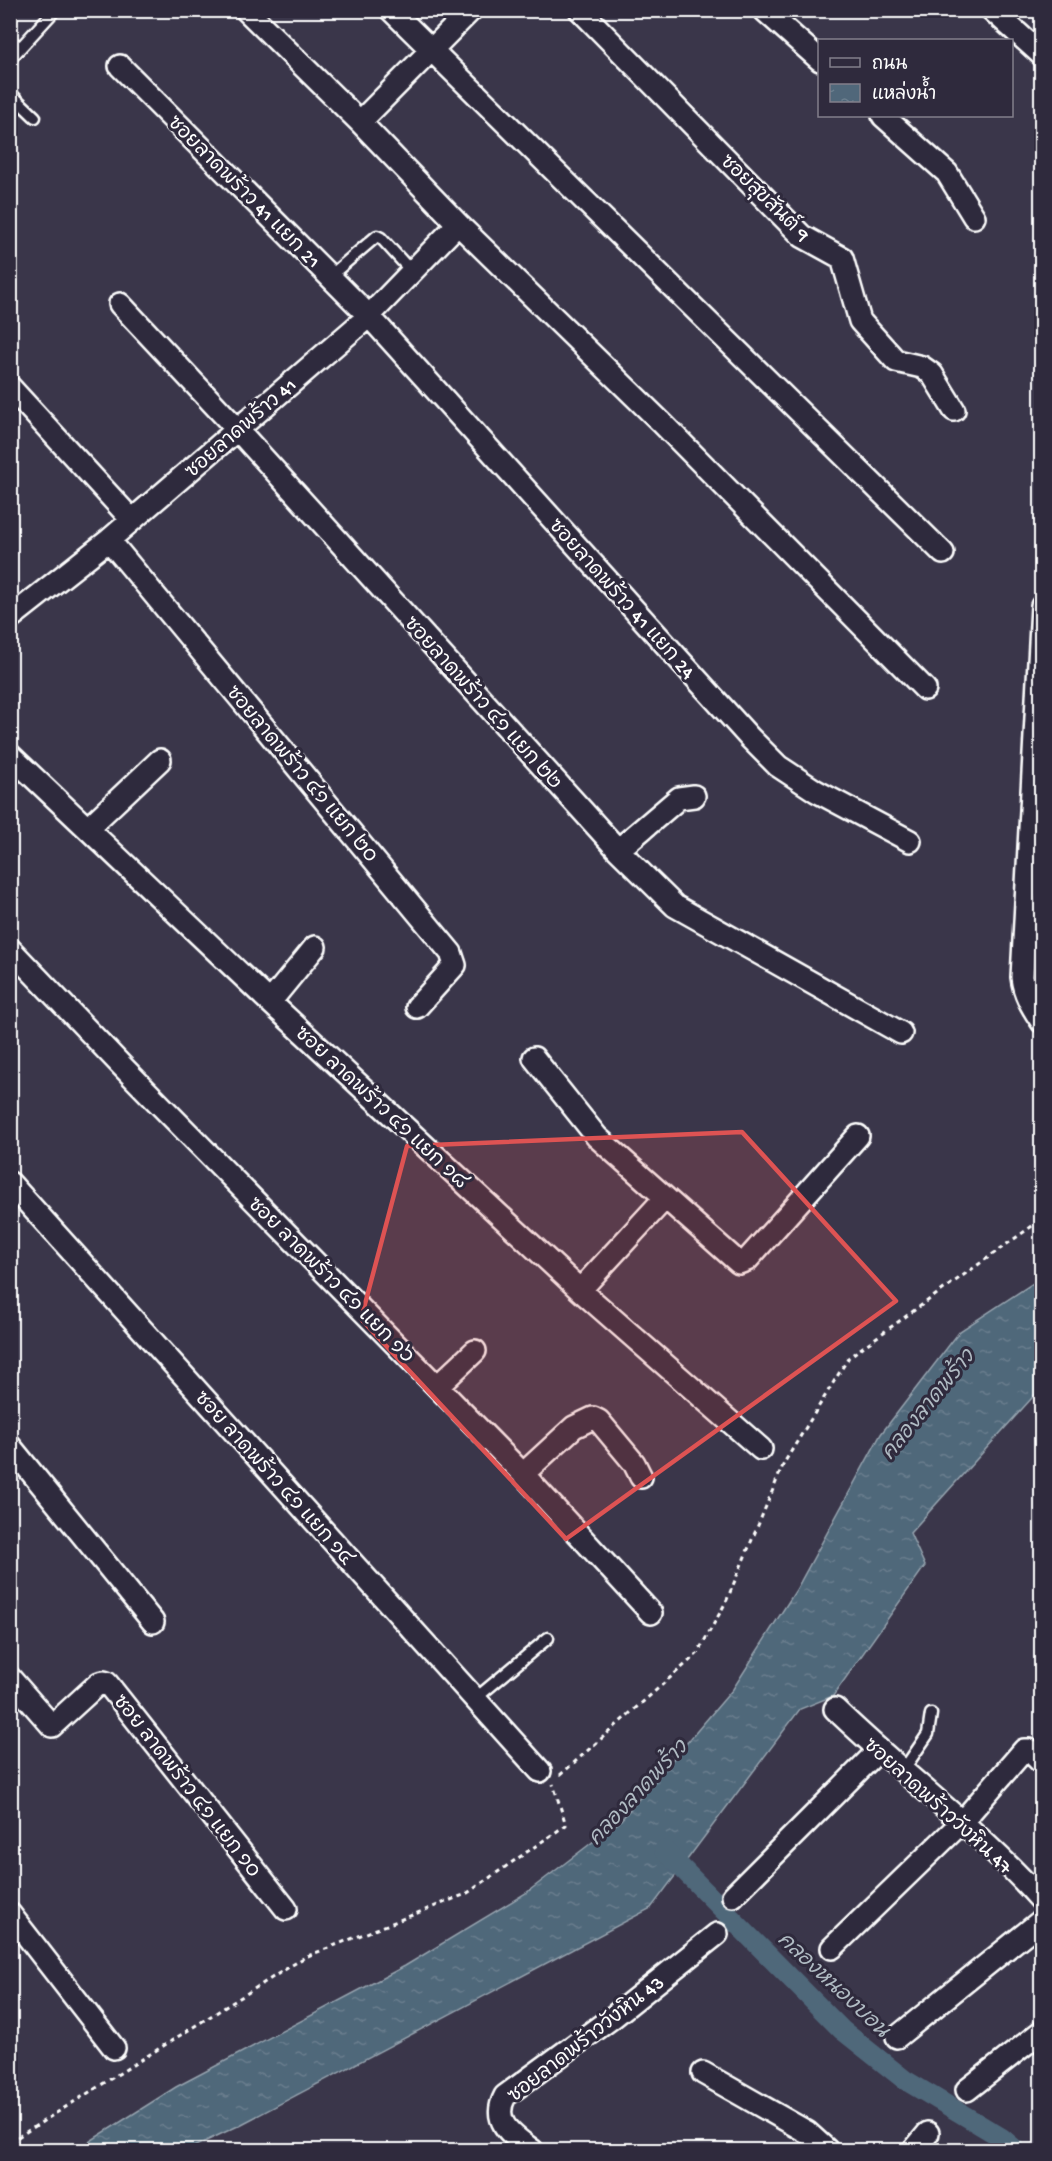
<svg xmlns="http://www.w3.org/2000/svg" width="1052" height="2161" viewBox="0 0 1052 2161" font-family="'Gochi Hand','Playpen Sans Thai',sans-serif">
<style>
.water{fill:url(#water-ripples);stroke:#96a4af;stroke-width:1.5}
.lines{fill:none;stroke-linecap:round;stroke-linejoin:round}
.canal{stroke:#50677a;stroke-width:20}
.service-casing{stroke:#fff;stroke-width:15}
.minor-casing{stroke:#fff;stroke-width:26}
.path{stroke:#fff;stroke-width:3;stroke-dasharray:4.5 4.5;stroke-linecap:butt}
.service{stroke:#2f2a3d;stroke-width:10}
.minor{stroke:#2f2a3d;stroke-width:21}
.marked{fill:#de5353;fill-opacity:0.2;stroke:#de5353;stroke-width:4.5;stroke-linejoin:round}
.labels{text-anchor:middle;stroke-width:6;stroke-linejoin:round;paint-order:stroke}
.street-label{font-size:20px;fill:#fff;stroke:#2f2a3d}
.water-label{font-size:21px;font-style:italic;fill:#b0bbc3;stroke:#2f2a3d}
</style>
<defs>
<pattern id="water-ripples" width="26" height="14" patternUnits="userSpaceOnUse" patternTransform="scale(1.5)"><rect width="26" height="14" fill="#50677a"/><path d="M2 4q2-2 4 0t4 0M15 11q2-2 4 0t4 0" fill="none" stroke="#6a7e8e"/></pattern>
</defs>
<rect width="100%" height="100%" fill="#3a364a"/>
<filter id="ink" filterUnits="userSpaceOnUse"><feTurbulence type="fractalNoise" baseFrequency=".0167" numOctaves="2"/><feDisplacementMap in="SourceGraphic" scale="12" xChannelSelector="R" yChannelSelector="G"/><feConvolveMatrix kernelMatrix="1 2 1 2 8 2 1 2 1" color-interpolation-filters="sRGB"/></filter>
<g filter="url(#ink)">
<path class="water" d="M1041,1278V1388L910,1533L925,1566L833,1696L800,1709L651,1908L238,2126L187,2150H76L176,2087L405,1966L526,1893L620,1821L733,1689L796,1590L881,1434L960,1331Z"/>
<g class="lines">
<path class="canal" d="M664,1850L842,2030L905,2080L1002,2138L1016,2150"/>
<defs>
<path id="service" d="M10,40L20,48
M10,59L55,10
M10,93L35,117
M330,276L377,236L381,238L412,272
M475,1699L548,1638
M902,1772L928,1734L931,1714"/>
<path id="minor" d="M246,10L360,122L458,224L662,423L925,689
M391,10L943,553
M580,10L802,236L842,258L860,321L896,361L922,367L932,374L954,410
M764,10L820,60
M992,10L1042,55
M120,66L369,316L750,738L778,766L816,791L910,841
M883,116L947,173L974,217
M360,122L471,10
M120,304L237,429L618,850L675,906L901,1033
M10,387L132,520
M109,540L451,953L455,965L417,1007
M1042,606L1022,977C1024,994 1032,1007 1042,1022
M10,618L109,540L369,316L458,224
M10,755L270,1002L580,1290L761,1449
M88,828L160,760
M618,850L679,798L694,796
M10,949L123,1067L523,1474L651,1613
M270,1002L315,947
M534,1058L597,1137L739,1263L747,1260L858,1136
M10,1183L540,1771
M580,1290L665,1198
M438,1386L475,1351
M10,1446L153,1622
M523,1474L574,1427L593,1418L599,1421L634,1463L641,1477
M10,1678L52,1726L99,1683L104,1682L107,1683L286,1909
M835,1709C902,1774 980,1831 1042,1901
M733,1896L878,1751
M10,1914L114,2048
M832,1948L961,1823L1024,1750H1029L1042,1763
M897,2037L1042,1920
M703,2073L807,2132L827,2150
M967,2090L1042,2031
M532,2150C512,2135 491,2122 505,2096L613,2017L717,1934
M914,2150L928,2133"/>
</defs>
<use href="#service" class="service-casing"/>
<use href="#minor" class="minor-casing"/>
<path class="path" d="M560,1775L697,1654L726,1602L784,1463L849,1357L1042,1219
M10,2142L305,1957L466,1894L566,1825L553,1784"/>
<use href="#service" class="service"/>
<use href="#minor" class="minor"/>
</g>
</g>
<path class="marked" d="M742,1132L896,1301L566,1539L361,1319L407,1146Z"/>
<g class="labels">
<g class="street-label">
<text transform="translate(245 191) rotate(45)" y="7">ซอยลาดพร้าว 41 แยก 21</text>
<text transform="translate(766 197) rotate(44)" y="7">ซอยสุขสันต์ 9</text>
<text transform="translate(240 427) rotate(-41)" y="7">ซอยลาดพร้าว 41</text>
<text transform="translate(623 598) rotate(48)" y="7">ซอยลาดพร้าว 41 แยก 24</text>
<text transform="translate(484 702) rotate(48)" y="7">ซอยลาดพร้าว ๔๑ แยก ๒๒</text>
<text transform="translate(303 773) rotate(50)" y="7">ซอยลาดพร้าว ๔๑ แยก ๒๐</text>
<text transform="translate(382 1106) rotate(43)" y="7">ซอย ลาดพร้าว ๔๑ แยก ๑๘</text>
<text transform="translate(332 1279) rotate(45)" y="7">ซอย ลาดพร้าว ๔๑ แยก ๑๖</text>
<text transform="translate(275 1477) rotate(48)" y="7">ซอย ลาดพร้าว ๔๑ แยก ๑๔</text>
<text transform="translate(188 1785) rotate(52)" y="7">ซอย ลาดพร้าว ๔๑ แยก ๑๐</text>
<text transform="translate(939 1805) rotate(42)" y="7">ซอยลาดพร้าววังหิน 47</text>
<text transform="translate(585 2038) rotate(-38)" y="7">ซอยลาดพร้าววังหิน 43</text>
</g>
<g class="water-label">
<text transform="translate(927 1404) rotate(-51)" y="7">คลองลาดพร้าว</text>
<text transform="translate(637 1792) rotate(-47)" y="7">คลองลาดพร้าว</text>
<text transform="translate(834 1984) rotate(43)" y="7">คลองหนองบอน</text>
</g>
</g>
<rect width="1052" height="2161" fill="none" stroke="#2f2a3d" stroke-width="36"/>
<rect x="18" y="18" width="1016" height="2125" fill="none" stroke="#fff" stroke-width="2" filter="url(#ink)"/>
<rect x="818" y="39" width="195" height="78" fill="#2f2a3d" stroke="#827f8b" stroke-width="1.5"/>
<rect x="830" y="58" width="30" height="9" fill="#2f2a3d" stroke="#827f8b" stroke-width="1.5"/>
<text x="872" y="69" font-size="18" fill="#ffffff">ถนน</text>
<rect x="830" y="84" width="30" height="18" fill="url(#water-ripples)" stroke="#827f8b" stroke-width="1.5"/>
<text x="872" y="99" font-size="18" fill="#ffffff">แหล่งน้ำ</text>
</svg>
